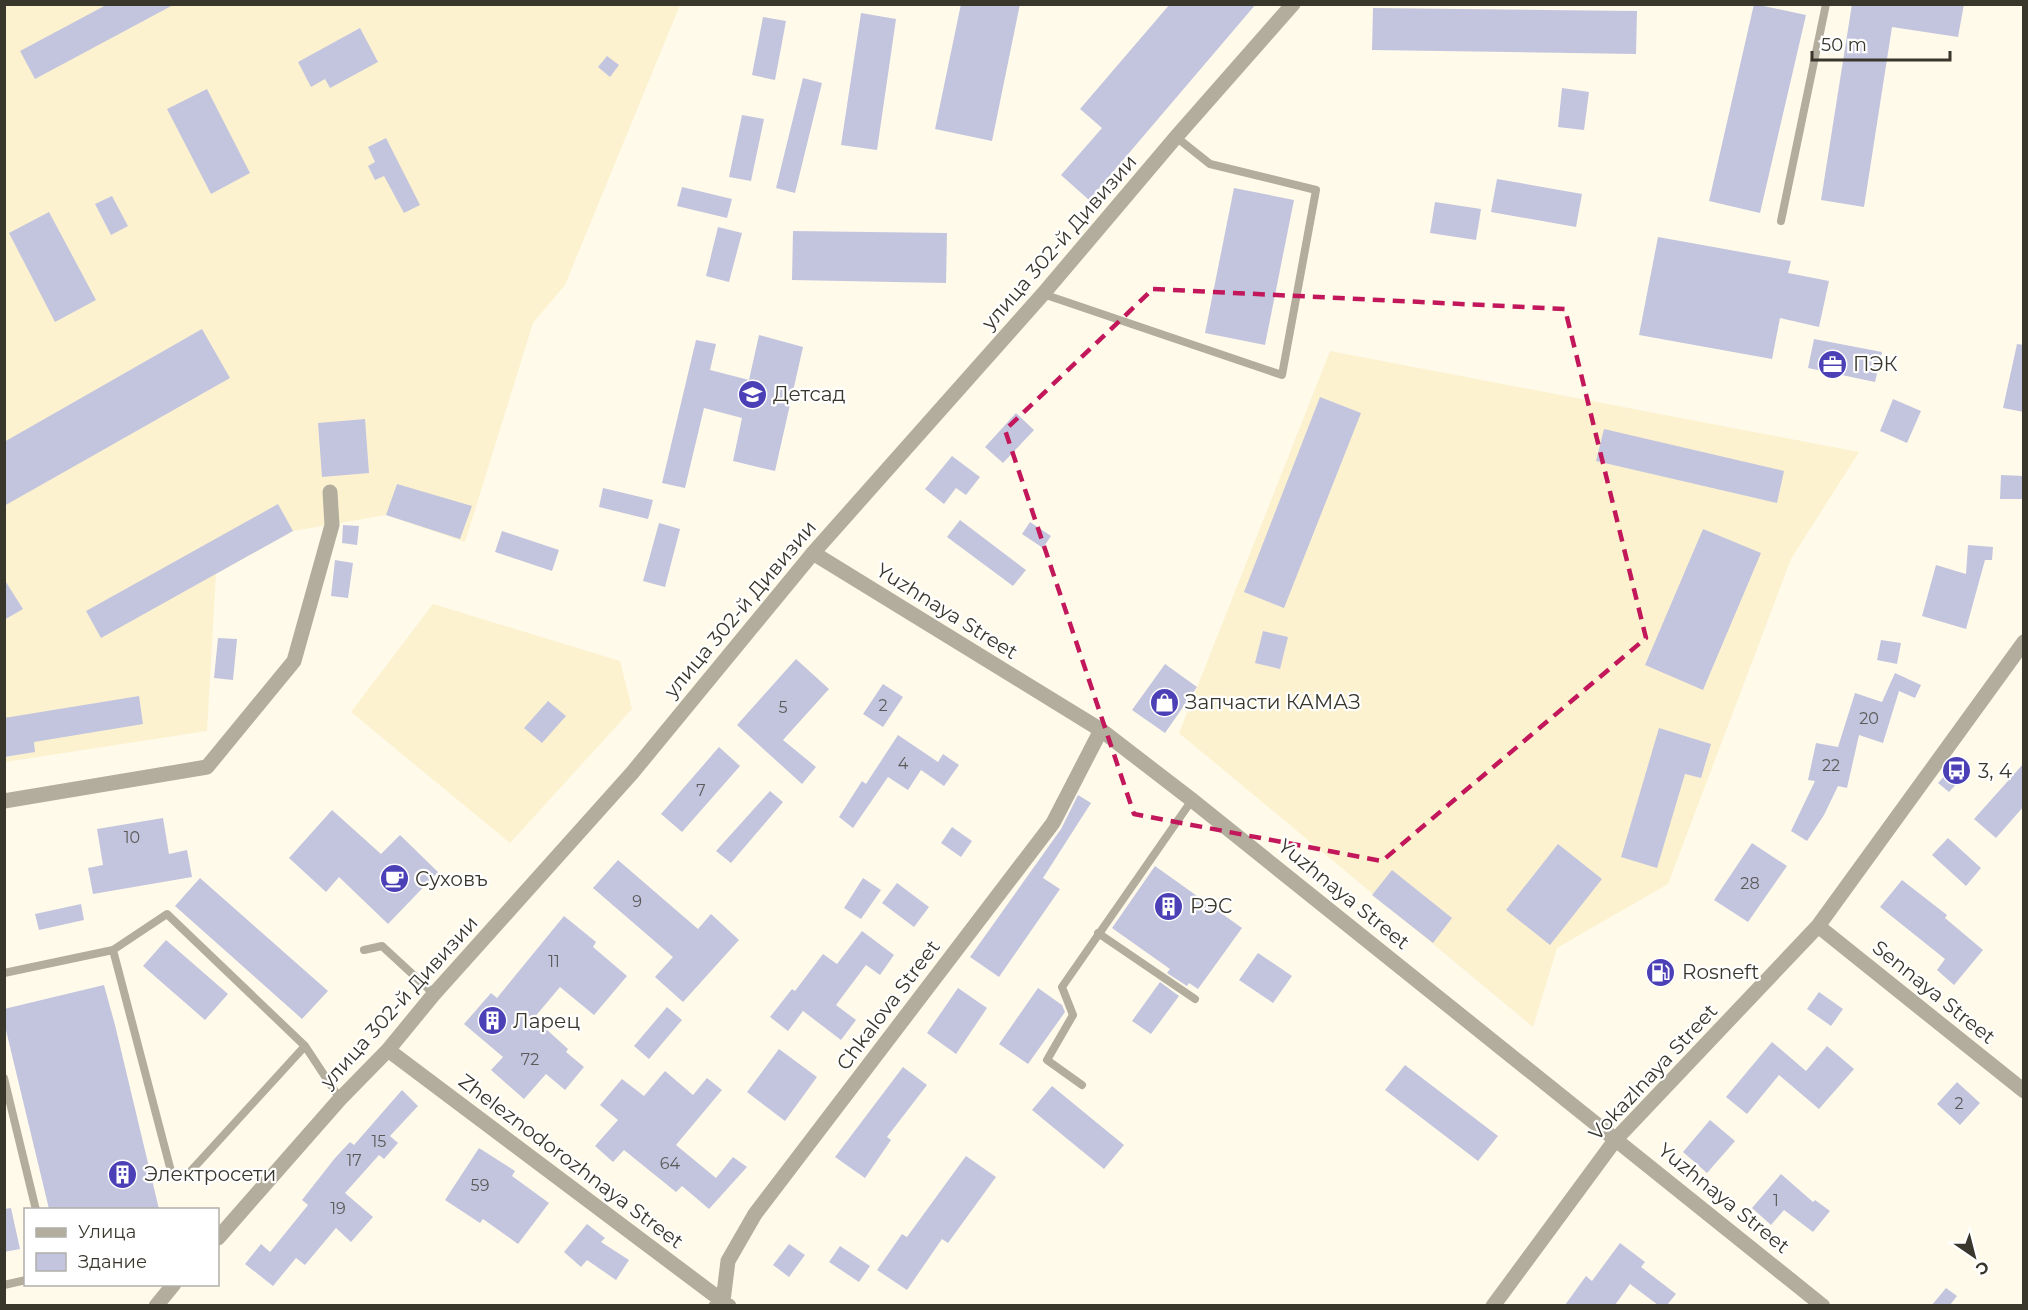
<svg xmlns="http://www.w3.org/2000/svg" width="2028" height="1310" viewBox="0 0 2028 1310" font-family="Montserrat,sans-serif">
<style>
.built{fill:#fcf2d0}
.building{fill:#c3c5df}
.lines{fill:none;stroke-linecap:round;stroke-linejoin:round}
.lane{stroke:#b2ad9c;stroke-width:8}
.street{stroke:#b2ad9c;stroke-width:15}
.marked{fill:none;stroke:#c2185b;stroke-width:4.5;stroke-dasharray:12 8;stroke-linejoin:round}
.labels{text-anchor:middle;stroke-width:4.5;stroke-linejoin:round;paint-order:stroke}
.number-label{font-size:16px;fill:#5c5a59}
.street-label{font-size:20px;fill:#39362c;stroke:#fff}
.poi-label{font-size:20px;fill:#39362c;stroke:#fff;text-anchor:start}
</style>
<rect width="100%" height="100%" fill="#fffaea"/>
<path class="built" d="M5,5H680L565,285L533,323L465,542L386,515L293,531L216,574L207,731L5,762Z
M1330,351L1859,452L1791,559L1668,884L1557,948L1533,1027L1179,733Z
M433,604L620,661L632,709L510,843L351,712Z"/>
<path class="building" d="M108,4H175L35,79L20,51Z
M961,4H1020L992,141L935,129Z
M1170,4H1256L1089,200L1061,175L1102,128L1080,109Z
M1754,4L1806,15L1760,213L1709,201Z
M1852,4H1964L1958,37L1892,27L1864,207L1821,200Z
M1373,8L1637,11L1636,54L1372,50Z
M861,13L896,19L877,150L841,145Z
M763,17L786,21L775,80L752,75Z
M360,28L378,62L330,88L325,79L311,87L298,62Z
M607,56L619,65L610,77L598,67Z
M803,78L822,83L795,193L776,188Z
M1562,88L1589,92L1584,130L1558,127Z
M207,89L250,173L211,194L167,109Z
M742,115L764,119L751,181L729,177Z
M386,138L420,205L404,213L384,176L375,180L368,166L375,162L368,147Z
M1497,179L1582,194L1576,227L1491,212Z
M682,187L732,199L727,218L677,206Z
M1234,188L1294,200L1265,345L1205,333Z
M112,196L128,226L111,235L95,204Z
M1435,202L1481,209L1476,240L1430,233Z
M49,212L96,300L55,322L9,233Z
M718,227L742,233L729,282L706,276Z
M793,231L947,233L946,283L792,280Z
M1658,237L1791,261L1788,273L1829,281L1819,327L1780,318L1772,359L1639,335Z
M202,329L230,378L4,506V442Z
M759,335L803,347L775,471L733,461L742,418L704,408L685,488L662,483L696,340L716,344L710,370L749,380Z
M1814,339L1882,352L1875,382L1808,368Z
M2017,344L2024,345V412L2003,408Z
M1320,397L1361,413L1284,608L1244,592Z
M1893,399L1921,411L1907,443L1880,431Z
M1016,413L1034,430L1003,463L985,447Z
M365,419L369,473L322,477L318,423Z
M1604,429L1784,471L1777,503L1596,461Z
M952,456L980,477L966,495L956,488L944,504L925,489Z
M2001,475L2024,476V499H2000Z
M397,484L472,506L460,539L386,515Z
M603,488L653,500L648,519L599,507Z
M278,504L293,531L101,638L86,611Z
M960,520L1026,570L1013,586L947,537Z
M1030,522L1051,536L1043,548L1022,534Z
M659,523L680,529L665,587L643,581Z
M343,525L359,526L357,545L342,543Z
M1703,529L1761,553L1703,690L1645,665Z
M502,531L559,550L552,571L495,552Z
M1968,545L1993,547L1992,560H1985L1966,629L1922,616L1936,565L1966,574Z
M335,560L353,563L348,598L331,596Z
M4,579L23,609L4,620Z
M1263,631L1288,637L1280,669L1255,663Z
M218,638L237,639L233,680L214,678Z
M1881,640L1901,643L1897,664L1877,660Z
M796,659L829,689L783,740L816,767L802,784L737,725Z
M1165,664L1197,687L1165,733L1132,710Z
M1895,673L1921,685L1915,698L1899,691L1883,743L1859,735L1847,788L1838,786L1824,815L1807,841L1791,831L1815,781L1808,780L1816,743L1838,747L1855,693L1882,702Z
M883,684L903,697L883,727L863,714Z
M139,696L143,724L34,742L35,752L4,757V718Z
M548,701L566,716L542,743L524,728Z
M1659,728L1711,744L1701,778L1685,774L1657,868L1621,857Z
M898,735L938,762L943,754L959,765L944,786L921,770L908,790L888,777L853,828L839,817L862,781L866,784Z
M719,747L740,766L682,832L661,814Z
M1959,760L1970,769L1949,792L1938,783Z
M2024,763V806L1996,838L1974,819Z
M770,791L783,802L731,863L716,851Z
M1078,795L1091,803L1043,878L1060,889L999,977L970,957L1061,829Z
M332,810L381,854L400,835L438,872L388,924L339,877L326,892L289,858Z
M163,818L169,854L187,850L192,877L93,894L88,868L103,865L97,829Z
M952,827L972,841L961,857L941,843Z
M1948,838L1981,868L1966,886L1932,855Z
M1752,843L1787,866L1748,922L1714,900Z
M1558,844L1602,879L1550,945L1506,910Z
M618,860L698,929L711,914L739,940L683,1002L655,977L673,957L593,888Z
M1155,866L1242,928L1198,989L1189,983L1187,986L1167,973L1170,969L1112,928Z
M1392,870L1452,918L1433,943L1372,895Z
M200,878L328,991L302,1019L175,906Z
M863,878L881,890L861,919L844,908Z
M1902,880L1947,915L1945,918L1983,950L1954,985L1937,970L1945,959L1880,907Z
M897,883L929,907L914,927L882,903Z
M81,904L84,920L39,930L35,914Z
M564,916L596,942L593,947L627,976L594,1015L560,987L534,1018L568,1049L566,1052L584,1067L565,1090L546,1074L524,1099L491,1070L503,1057L464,1024L491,993L497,998Z
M862,931L894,955L880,975L866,965L836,1005L856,1020L841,1040L803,1011L788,1031L770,1017L792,989L795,991L823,954L837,964Z
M166,940L228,994L205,1020L143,966Z
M1258,953L1292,976L1273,1003L1239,980Z
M1160,982L1179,996L1151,1034L1132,1021Z
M104,985L115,1025L159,1209H49L4,1022V1009Z
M958,988L987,1008L956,1054L927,1033Z
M1038,988L1062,1005L1065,1012L1028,1064L999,1044Z
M1819,992L1843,1009L1831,1026L1807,1009Z
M667,1007L682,1020L649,1059L634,1046Z
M1772,1042L1806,1071L1827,1046L1854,1069L1819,1109L1779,1075L1747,1114L1726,1097Z
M779,1049L817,1077L785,1121L747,1092Z
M1405,1065L1498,1136L1478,1161L1385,1090Z
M903,1067L927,1085L887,1137L891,1140L865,1178L835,1157Z
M665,1071L693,1095L707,1078L722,1090L676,1145L716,1178L733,1157L747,1167L709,1209L682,1186L676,1192L624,1150L613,1162L595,1146L618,1120L600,1105L622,1079L644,1096Z
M1957,1082L1980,1103L1960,1125L1937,1104Z
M1052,1086L1124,1145L1104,1169L1032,1110Z
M402,1090L418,1106L390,1136L398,1143L384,1159L379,1155L345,1193L373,1217L351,1242L336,1228L305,1265L296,1258L273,1286L245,1264L261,1244L270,1252L308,1205L302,1200L335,1158L350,1142L354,1145Z
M1710,1120L1735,1141L1707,1173L1683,1152Z
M479,1148L515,1171L512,1176L549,1203L518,1244L483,1219L480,1223L445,1200Z
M966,1156L996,1177L948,1243L942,1239L907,1290L877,1270L902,1234L907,1237Z
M1781,1174L1813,1202L1815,1200L1830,1211L1813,1232L1784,1210L1771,1225L1752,1208Z
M11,1208L20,1249L4,1252V1209Z
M587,1224L605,1238L601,1242L629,1260L616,1280L587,1260L581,1267L564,1252Z
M1620,1243L1645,1262L1641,1267L1676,1294L1667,1305H1658L1630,1284L1615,1305H1565L1586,1276L1592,1281Z
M789,1244L805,1255L789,1277L773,1265Z
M840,1246L870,1266L859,1282L829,1262Z
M1946,1288L1957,1296L1950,1305H1932Z"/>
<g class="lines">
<path class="lane" d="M1781,221L1826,4
M1043,294L1282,375L1316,190L1210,164L1176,137
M1098,933L1195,999
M113,950L172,1175L189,1173L305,1046
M364,950L382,946L434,994
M4,973L113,950L167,914L305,1046L340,1099
M4,1078L36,1210
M1082,1085L1047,1060L1073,1015L1062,987L1192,800
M4,1285L26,1280"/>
<path class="street" d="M813,553L1101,730L1192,800L1823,1306
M4,801L207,767L294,661L332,525L330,492
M1818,926L2024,1091
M388,1050L729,1306
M218,1238L340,1099L388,1050L434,994L632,773L813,553L1043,294L1176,137L1293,4
M156,1306L174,1284
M716,1306L723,1301L728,1261L755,1214L1053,823L1101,730
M1493,1306L1616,1139L1818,926L2024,642"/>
</g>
<path class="marked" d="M1153,289L1565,309L1646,638L1382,861L1134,814L1005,430Z"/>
<defs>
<symbol id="office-disc" viewBox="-11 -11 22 22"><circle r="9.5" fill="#4c40b7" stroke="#fff"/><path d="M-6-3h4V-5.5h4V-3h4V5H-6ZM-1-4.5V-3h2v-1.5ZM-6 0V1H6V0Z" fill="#fff"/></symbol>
<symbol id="school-disc" viewBox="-11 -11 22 22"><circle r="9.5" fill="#4c40b7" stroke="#fff"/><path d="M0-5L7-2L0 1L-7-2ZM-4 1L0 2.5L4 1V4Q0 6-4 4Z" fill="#fff"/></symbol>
<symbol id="shop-disc" viewBox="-11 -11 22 22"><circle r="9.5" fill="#4c40b7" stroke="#fff"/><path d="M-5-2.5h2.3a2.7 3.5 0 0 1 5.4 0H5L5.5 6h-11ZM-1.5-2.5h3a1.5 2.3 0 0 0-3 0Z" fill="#fff"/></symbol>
<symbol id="bus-disc" viewBox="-11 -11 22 22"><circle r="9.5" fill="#4c40b7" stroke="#fff"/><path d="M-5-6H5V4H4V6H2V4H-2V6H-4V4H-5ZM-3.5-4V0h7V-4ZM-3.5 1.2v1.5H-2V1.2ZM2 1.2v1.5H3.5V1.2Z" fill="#fff"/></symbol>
<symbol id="cafe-disc" viewBox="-11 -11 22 22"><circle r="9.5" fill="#4c40b7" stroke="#fff"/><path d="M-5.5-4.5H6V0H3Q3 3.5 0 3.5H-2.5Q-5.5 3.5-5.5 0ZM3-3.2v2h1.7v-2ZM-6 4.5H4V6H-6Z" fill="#fff"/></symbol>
<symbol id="building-disc" viewBox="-11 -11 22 22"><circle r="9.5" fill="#4c40b7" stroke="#fff"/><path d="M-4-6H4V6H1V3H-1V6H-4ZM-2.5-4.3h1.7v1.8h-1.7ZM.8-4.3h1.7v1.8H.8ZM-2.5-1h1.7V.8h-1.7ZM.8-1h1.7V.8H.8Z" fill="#fff"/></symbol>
<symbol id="fuel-disc" viewBox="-11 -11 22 22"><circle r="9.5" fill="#4c40b7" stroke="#fff"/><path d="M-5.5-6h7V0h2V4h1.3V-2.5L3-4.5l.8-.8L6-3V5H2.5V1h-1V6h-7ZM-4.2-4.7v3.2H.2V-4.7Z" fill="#fff"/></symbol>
</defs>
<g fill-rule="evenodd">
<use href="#office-disc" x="1816" y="348" width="33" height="33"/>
<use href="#school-disc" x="736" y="378" width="33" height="33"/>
<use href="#shop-disc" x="1148" y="686" width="33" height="33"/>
<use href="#bus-disc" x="1940" y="754" width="33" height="33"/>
<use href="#cafe-disc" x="378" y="862" width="33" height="33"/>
<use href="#building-disc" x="1152" y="890" width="33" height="33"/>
<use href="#fuel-disc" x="1644" y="956" width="33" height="33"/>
<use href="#building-disc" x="476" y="1004" width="33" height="33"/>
<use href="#building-disc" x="106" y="1158" width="33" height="33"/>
</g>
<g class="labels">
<g class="number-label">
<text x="883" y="711">2</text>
<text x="783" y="713">5</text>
<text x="1869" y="724">20</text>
<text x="903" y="769">4</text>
<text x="1831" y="771">22</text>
<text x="701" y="796">7</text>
<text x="132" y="843">10</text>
<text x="1750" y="889">28</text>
<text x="637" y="907">9</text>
<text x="554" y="967">11</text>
<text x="530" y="1065">72</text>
<text x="1959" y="1109">2</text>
<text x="379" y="1147">15</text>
<text x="354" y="1166">17</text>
<text x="670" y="1169">64</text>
<text x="480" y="1191">59</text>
<text x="1776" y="1206">1</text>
<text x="338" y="1214">19</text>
</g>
<g class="street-label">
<text transform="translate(1059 242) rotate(-49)" y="7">улица 302-й Дивизии</text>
<text transform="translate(740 609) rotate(-50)" y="7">улица 302-й Дивизии</text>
<text transform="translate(947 611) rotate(32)" y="7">Yuzhnaya Street</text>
<text transform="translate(1344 894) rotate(39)" y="7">Yuzhnaya Street</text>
<text transform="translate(1934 992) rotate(39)" y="7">Sennaya Street</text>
<text transform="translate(399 1002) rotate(-48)" y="7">улица 302-й Дивизии</text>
<text transform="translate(888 1005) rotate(-53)" y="7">Chkalova Street</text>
<text transform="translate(1653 1072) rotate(-47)" y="7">Vokazlnaya Street</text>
<text transform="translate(571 1161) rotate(37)" y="7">Zheleznodorozhnaya Street</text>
<text transform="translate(1724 1198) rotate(39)" y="7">Yuzhnaya Street</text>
</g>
<g class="poi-label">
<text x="1853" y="371">ПЭК</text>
<text x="773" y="401">Детсад</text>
<text x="1185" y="709">Запчасти КАМАЗ</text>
<text x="1978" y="778">3, 4</text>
<text x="415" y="886">Суховъ</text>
<text x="1190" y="913">РЭС</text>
<text x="1682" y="979">Rosneft</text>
<text x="513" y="1028">Ларец</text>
<text x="144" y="1181">Электросети</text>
</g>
</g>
<rect width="2028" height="1310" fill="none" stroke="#39362c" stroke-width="12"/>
<rect x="24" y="1208" width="195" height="78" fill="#ffffff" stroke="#b0afab" stroke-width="1.5"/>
<rect x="36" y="1228" width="30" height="9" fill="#b2ad9c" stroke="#b0afab" stroke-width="1.5"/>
<text x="78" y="1238" font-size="18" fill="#39362c">Улица</text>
<rect x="36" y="1253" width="30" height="18" fill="#c3c5df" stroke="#b0afab" stroke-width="1.5"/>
<text x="78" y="1268" font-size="18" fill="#39362c">Здание</text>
<g transform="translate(1974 1256) rotate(145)" stroke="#ffffff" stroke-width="4.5" paint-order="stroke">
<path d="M0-4.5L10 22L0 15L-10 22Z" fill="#39362c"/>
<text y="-9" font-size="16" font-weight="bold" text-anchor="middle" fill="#39362c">С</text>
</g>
<path d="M1812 51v9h138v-9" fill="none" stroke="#39362c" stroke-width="3"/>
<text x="1821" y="51" font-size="18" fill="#39362c" stroke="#ffffff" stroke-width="4.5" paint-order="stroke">50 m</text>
</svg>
